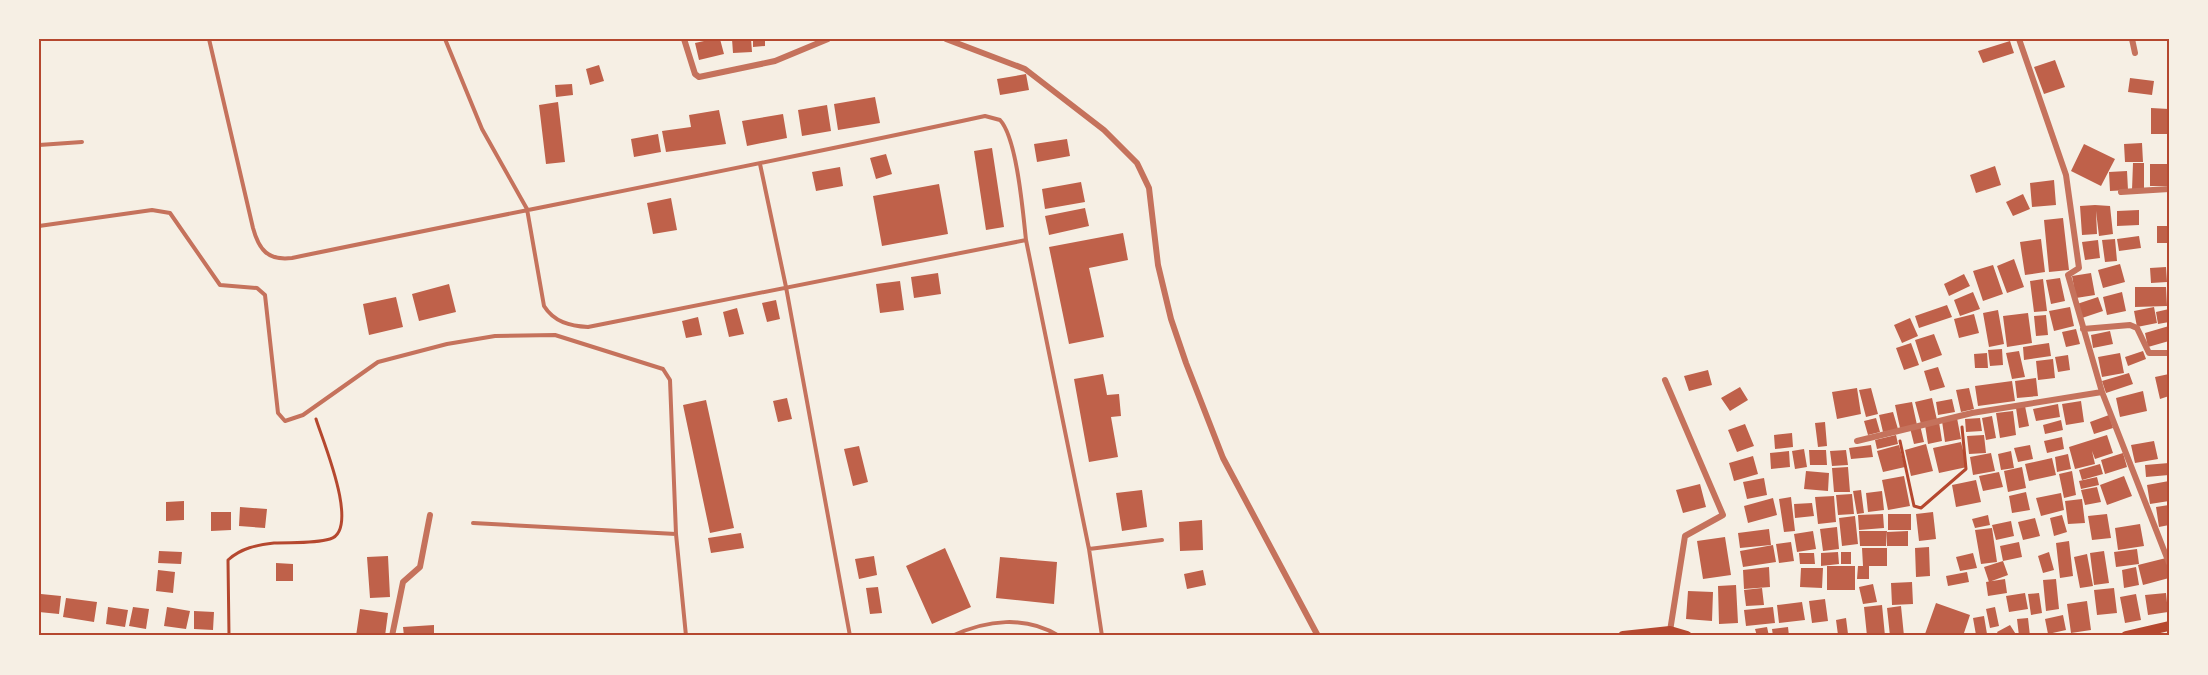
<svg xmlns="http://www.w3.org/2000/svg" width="2208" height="675" viewBox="0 0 2208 675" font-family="Figtree,sans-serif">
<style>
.building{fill:#bf614a}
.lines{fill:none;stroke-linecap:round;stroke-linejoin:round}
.path{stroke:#b5482f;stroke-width:3}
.service{stroke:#c5725c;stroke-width:4}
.minor{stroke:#c5725c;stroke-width:6}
.secondary{stroke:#b5482f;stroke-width:10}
.neatline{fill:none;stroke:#b5482f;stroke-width:2}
</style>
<rect width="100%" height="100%" fill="#f6efe4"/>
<path class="building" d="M713,39H720L724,54L699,60L695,43Z
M732,39H751L752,52L733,53Z
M753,39H765V46L753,47Z
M2010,41L2014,53L1983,63L1978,51Z
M2055,60L2065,87L2044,94L2034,67Z
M599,65L604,81L590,85L586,69Z
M1026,74L1029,90L1000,95L997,79Z
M2130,78L2154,81L2152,95L2128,92Z
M572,84L573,95L556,97L555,85Z
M875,97L880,123L838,130L834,104Z
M558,102L565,162L546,164L539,105Z
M827,105L831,131L802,136L798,110Z
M2151,108L2169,109V134H2151Z
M719,110L726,144L666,152L662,131L691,127L689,115Z
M783,114L787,138L747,146L742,121Z
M658,134L661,152L634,157L631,139Z
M1067,139L1070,156L1037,162L1034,144Z
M2142,143L2143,162H2125L2124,144Z
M2084,144L2115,159L2101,186L2071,171Z
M992,148L1004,227L986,230L974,151Z
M886,154L892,174L876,179L870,158Z
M2133,163H2144V190H2132Z
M2150,164H2169V186H2150Z
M1995,166L2001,185L1976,193L1970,175Z
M840,167L843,186L816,191L812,172Z
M2127,171L2128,190L2110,191L2109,172Z
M2054,180L2056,205L2032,207L2030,183Z
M1081,182L1085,202L1045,209L1042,189Z
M939,184L948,234L882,246L873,196Z
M2023,194L2030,209L2013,216L2006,202Z
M671,198L677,230L653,234L647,203Z
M2095,205L2110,206L2113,234L2099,236L2096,211L2097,234L2082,235L2080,206Z
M1085,208L1089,226L1049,235L1045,216Z
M2139,210V225L2117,226V211Z
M2063,218L2069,270L2049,272L2044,220Z
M2157,226H2169V243H2157Z
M1123,233L1128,260L1089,268L1104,337L1069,344L1049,247Z
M2139,236L2141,248L2119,251L2117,239Z
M2041,239L2045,272L2025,275L2020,242Z
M2115,239L2117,261L2105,262L2102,240Z
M2098,240L2100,258L2085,260L2082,242Z
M2014,259L2024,287L2007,293L1997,266Z
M2120,264L2125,282L2103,288L2098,270Z
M1993,265L2003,294L1983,301L1973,271Z
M2166,267L2167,282L2151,283L2150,268Z
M938,273L941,294L914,298L911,277Z
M2091,273L2095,295L2076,298L2072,276Z
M1964,274L1970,286L1949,296L1944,284Z
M2060,278L2065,301L2051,304L2046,280Z
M2043,279L2047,311L2034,312L2030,281Z
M900,281L904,310L880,313L876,284Z
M449,284L456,312L419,321L412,294Z
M2135,287H2166L2167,306L2135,307Z
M1973,292L1980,309L1960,316L1954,300Z
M2122,292L2126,311L2107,315L2103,297Z
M396,297L403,327L369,335L363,304Z
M2098,297L2103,311L2082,318L2077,304Z
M776,300L780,319L767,322L762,303Z
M1947,305L1952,317L1919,328L1915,316Z
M2070,307L2074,326L2054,331L2049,311Z
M2154,307L2157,323L2137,327L2134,311Z
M737,308L744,334L729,337L723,312Z
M2169,309V322L2158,324L2156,312Z
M1998,310L2004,344L1989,347L1983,313Z
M2028,313L2032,343L2007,347L2003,316Z
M1974,314L1979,333L1959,338L1954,319Z
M2046,315L2048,335L2036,336L2034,316Z
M698,317L702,335L686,338L682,321Z
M1910,318L1918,336L1902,343L1894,325Z
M2169,326V341L2148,347L2145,333Z
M2076,329L2080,344L2066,347L2062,332Z
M2110,331L2113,344L2093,348L2091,335Z
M1934,334L1942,355L1922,362L1915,340Z
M1911,343L1919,365L1904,370L1896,348Z
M2049,343L2051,356L2024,360L2023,347Z
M2002,349L2003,365L1990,366L1988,350Z
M2019,351L2025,377L2012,379L2006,353Z
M2143,351L2146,359L2128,366L2125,357Z
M1987,353L1988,368H1975L1974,354Z
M2120,353L2124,373L2102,377L2098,357Z
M2068,355L2070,370L2058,372L2055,357Z
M2053,359L2055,378L2038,380L2036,361Z
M1938,367L1945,387L1930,391L1924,371Z
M1708,370L1712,385L1689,391L1684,376Z
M2129,373L2133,384L2106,393L2102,381Z
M1103,374L1107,395L1119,394L1121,416L1111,417L1118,457L1089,462L1074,379Z
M2169,374V396L2160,399L2155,377Z
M2036,378L2038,396L2017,398L2015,381Z
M2012,381L2015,401L1978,406L1975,386Z
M1740,387L1748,400L1730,411L1721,398Z
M1857,388L1861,414L1837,419L1832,392Z
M1871,388L1878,414L1866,417L1859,390Z
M1969,388L1974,409L1961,412L1956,390Z
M2143,391L2147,411L2120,417L2116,398Z
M787,398L792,419L778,422L773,401Z
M1932,398L1937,420L1921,424L1915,402Z
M1952,399L1955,412L1938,415L1936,402Z
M706,400L734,528L710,533L683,405Z
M2081,401L2084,422L2066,425L2062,404Z
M1912,402L1917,425L1900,428L1895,405Z
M2058,404L2060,417L2036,421L2033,409Z
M2025,406L2029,426L2019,428L2016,408Z
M2013,411L2016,435L2000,438L1996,413Z
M1893,412L1898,429L1883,432L1879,415Z
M2109,415L2113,428L2094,434L2090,422Z
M1992,416L1996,438L1986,440L1982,418Z
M1876,418L1880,432L1868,435L1864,421Z
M1957,418L1961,439L1945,442L1942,421Z
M1980,418L1982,431L1966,432L1965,419Z
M2061,420L2063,430L2045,434L2043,425Z
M1825,422L1827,446L1818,447L1815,423Z
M1939,422L1942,441L1928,444L1925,425Z
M1745,424L1754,446L1737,452L1728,430Z
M1920,425L1924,442L1914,444L1910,428Z
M1792,433L1793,447L1775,449L1774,435Z
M1896,435L1898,444L1877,449L1875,440Z
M1984,435L1986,453L1969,454L1967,436Z
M2107,435L2113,453L2095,459L2092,451L2095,464L2075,469L2069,447Z
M2062,437L2064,449L2047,453L2044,441Z
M2154,441L2158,459L2135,463L2131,445Z
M1961,442L1967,467L1939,473L1933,448Z
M1926,444L1933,471L1911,476L1905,450Z
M1871,445L1873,457L1851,459L1849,448Z
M1899,445L1905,467L1883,472L1877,451Z
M2030,445L2033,459L2018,462L2014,448Z
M859,446L868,482L853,486L844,449Z
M1804,449L1807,467L1795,469L1792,451Z
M1809,450H1826L1827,465H1810Z
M1846,450L1848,465L1832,466L1830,451Z
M1789,451L1790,467L1771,469L1770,453Z
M2011,451L2014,468L2001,470L1998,454Z
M1991,453L1995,471L1973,475L1970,457Z
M2123,453L2127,467L2105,474L2101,460Z
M2068,454L2071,469L2057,472L2055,457Z
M1753,456L1758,474L1734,481L1729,463Z
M2052,458L2056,475L2029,481L2025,464Z
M2169,463V475L2146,477L2145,465Z
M2100,464L2103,474L2082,480L2079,470Z
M1848,467L1850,492H1834L1832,468Z
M2022,467L2026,488L2008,492L2004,471Z
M1806,471L1829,473L1828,491L1804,489Z
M2072,471L2076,495L2064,498L2059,474Z
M1999,472L2003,487L1983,491L1979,476Z
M1904,476L1910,506L1888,510L1882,480Z
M2124,476L2132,496L2107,505L2100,485Z
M2097,477L2099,485L2081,489L2079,481Z
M1764,478L1767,495L1747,499L1743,482Z
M1976,480L1981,502L1956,507L1952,485Z
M2169,481V501L2150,504L2147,485Z
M1700,484L1706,507L1683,513L1676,490Z
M2097,487L2101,502L2085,505L2081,490Z
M1142,490L1147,527L1122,531L1116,493Z
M1861,490L1864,513L1857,514L1853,491Z
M1882,491L1884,510L1868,512L1866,493Z
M2026,492L2030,510L2012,513L2009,496Z
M2061,493L2064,510L2041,516L2036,498Z
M1852,494L1854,514L1838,515L1836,495Z
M1834,496L1836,522L1818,524L1815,497Z
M1791,497L1795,531L1784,532L1779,499Z
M1773,498L1777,515L1748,523L1744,506Z
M2082,499L2085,523L2068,524L2065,501Z
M184,501V520L166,521V502Z
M1812,503L1814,516L1795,518L1794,504Z
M2169,505V525L2159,527L2156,507Z
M240,507L267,509L265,528L239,526Z
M211,512H231V530L211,531Z
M1933,512L1936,539L1919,541L1916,514Z
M1883,514L1884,528L1859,530L1858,515Z
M1888,514H1911V530H1888Z
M2107,514L2111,538L2092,540L2088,516Z
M1988,515L1990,525L1975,528L1972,519Z
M2062,515L2067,532L2054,536L2050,518Z
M1855,516L1858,544L1842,546L1839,518Z
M2035,518L2040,536L2023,540L2018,522Z
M1202,520L1203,550L1180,551L1179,522Z
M2011,521L2014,536L1996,540L1992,525Z
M2140,524L2144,546L2118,550L2115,528Z
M1837,527L1839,549L1823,551L1820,529Z
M1992,528L1997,562L1981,564L1975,530Z
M1769,529L1771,545L1740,548L1738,533Z
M1813,531L1816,549L1797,552L1794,534Z
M1859,531H1887L1886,546H1860Z
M1908,531V546H1887V532Z
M741,533L744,548L711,553L708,538Z
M1725,537L1731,575L1703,579L1697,541Z
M2069,541L2073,576L2060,578L2056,543Z
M1791,542L1794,561L1779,563L1776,544Z
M2019,542L2022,557L2003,561L2000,546Z
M1773,545L1776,562L1743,567L1740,551Z
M1929,547L1930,576L1916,577L1915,548Z
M945,548L971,607L932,624L906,566Z
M1862,548H1887V566H1869V579H1857L1858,566H1863Z
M2137,549L2139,564L2116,567L2114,552Z
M159,551L182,552L181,564L158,563Z
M2104,551L2109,583L2094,585L2090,553Z
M1838,552L1839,564L1821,566V553Z
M1841,552H1851V564H1841Z
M2049,552L2054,570L2043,573L2038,556Z
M1799,553H1814L1815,564H1800Z
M1973,553L1977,568L1960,571L1956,557Z
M2087,554L2093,586L2080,588L2074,557Z
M388,556L390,597L370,598L367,557Z
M874,556L877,575L859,579L855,559Z
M1000,557L1057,562L1054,604L996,598Z
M2166,558L2169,578L2143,585L2138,565Z
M2003,561L2008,575L1989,582L1984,567Z
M276,563L293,564V581H276Z
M1827,566H1855V590H1827Z
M1769,567L1770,587L1744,589L1743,570Z
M2136,567L2139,585L2124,588L2122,570Z
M1801,568H1823L1822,588L1800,587Z
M158,570L175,572L173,593L156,591Z
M1203,570L1206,585L1187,589L1184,574Z
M1967,572L1969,582L1948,586L1946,576Z
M2005,579L2007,593L1988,596L1986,582Z
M2056,579L2059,609L2046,611L2043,580Z
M1912,582L1913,604L1892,605L1891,583Z
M1873,584L1877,602L1863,604L1859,587Z
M1736,585L1738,623L1719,624L1718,586Z
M878,587L882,613L870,614L866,588Z
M1762,588L1764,605L1746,606L1744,590Z
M2114,588L2117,613L2097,615L2094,590Z
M1688,591L1713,592L1712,621L1686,619Z
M2025,593L2028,609L2009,612L2006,596Z
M2039,593L2042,613L2031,615L2028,594Z
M2166,593L2168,612L2148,615L2145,595Z
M41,594L61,596L59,614L39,612Z
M2136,594L2141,620L2125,623L2120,597Z
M66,598L97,602L94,622L63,617Z
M1825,599L1828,621L1812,623L1809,601Z
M2087,601L2091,630L2071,633L2067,604Z
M1802,602L1805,620L1779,623L1777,605Z
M1936,603L1970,615L1963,636L1925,634Z
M1882,605L1885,636H1867L1864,607Z
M1901,606L1904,636H1890L1887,608Z
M108,607L128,610L125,627L106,624Z
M133,607L149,609L146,629L129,626Z
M167,607L190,611L186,629L164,626Z
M1773,607L1775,623L1746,626L1744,610Z
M1995,607L1999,626L1990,628L1986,609Z
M360,609L388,613L385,636H356Z
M194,611L214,612L213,630L194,629Z
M2063,615L2066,630L2048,634L2045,619Z
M1984,616L1987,634L1976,635L1973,618Z
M1846,618L1848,634L1838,635L1836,620Z
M2028,618L2030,636H2019L2017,619Z
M434,625V635L404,636L403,627Z
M2010,625L2017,636H1999L1997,632Z
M1767,627L1769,636H1757L1755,629Z
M1788,627L1789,636H1773L1772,629Z"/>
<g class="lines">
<path class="path" d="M1900,441L1914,506L1921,508L1966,469L1962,427
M229,636L228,560C241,548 257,545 274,543C292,542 313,544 330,539C361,530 322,439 316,419"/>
<path class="service" d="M209,39L253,228C259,250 268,261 292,258C523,210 755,166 985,116L1000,120C1017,138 1023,213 1026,240L1089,549L1102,636
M445,39L482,129L527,209L544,306C554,322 570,326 588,327L1026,240
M39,145L82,142
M760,164L786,287L850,636
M39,226L152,210L170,213L220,285L257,288L265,295L278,413L285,421L303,415L378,362L447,344L495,336L555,335L663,369L670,380L676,534L686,636
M473,523L676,534
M1089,549L1162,540
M952,636C986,620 1026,615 1059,636"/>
<path class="minor" d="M684,39L695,74L699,77L775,61L828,39
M946,39L1025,69L1104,130L1137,163L1149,188L1158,265L1171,319L1186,363L1223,458L1318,636
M2019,39L2066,175L2079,268L2068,275L2102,392L2169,563
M2132,39L2135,53
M2121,192L2169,189
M2083,329L2130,325L2137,328L2149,353H2169
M1665,380L1723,515L1685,536L1670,631
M1857,441L1972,413L2102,392
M392,636L403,582L420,567L430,515"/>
<path class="secondary" d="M1623,636L1670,631L1687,636
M2126,636L2169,626"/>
</g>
<rect width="2208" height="675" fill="none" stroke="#f6efe4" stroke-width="81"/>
<rect x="40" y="40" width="2128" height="594" class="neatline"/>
</svg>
